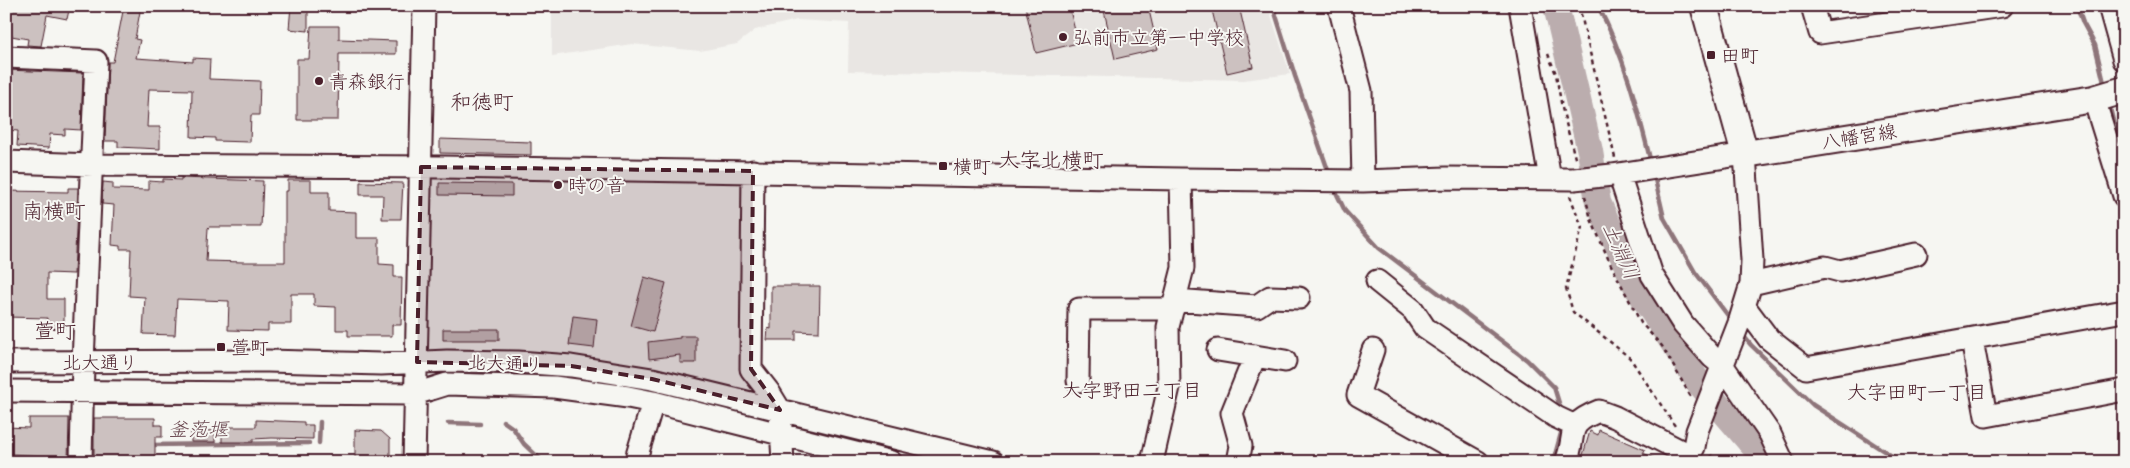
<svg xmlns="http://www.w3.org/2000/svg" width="2130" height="468" viewBox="0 0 2130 468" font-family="Mynerve,'Klee One',sans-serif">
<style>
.built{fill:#e9e6e3}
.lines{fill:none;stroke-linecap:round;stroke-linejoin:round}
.stream{stroke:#8e747a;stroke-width:4.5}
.river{stroke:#bbadae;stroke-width:26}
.building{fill:#ccc1c0;stroke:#4a1f2b}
.minor-casing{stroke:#4a1f2b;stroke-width:25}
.major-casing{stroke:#4a1f2b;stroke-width:30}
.path{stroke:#4a1f2b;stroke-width:2.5;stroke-dasharray:4 4;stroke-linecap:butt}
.minor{stroke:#f6f6f2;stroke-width:21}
.major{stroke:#f6f6f2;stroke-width:26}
.minor-bridge-casing{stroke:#4a1f2b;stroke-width:25;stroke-linecap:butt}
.minor-bridge{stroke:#f6f6f2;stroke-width:21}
.marked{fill:#4a1f2b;fill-opacity:0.2;stroke:#4a1f2b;stroke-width:4;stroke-dasharray:10 6;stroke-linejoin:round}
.poi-dot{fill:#4a1f2b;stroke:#f6f6f2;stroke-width:2}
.labels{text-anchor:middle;stroke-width:4;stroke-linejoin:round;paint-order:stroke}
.poi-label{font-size:19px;fill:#4a1f2b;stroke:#f6f6f2;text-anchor:start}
.street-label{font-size:19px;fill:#4a1f2b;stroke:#f6f6f2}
.water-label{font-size:20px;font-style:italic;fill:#6c4a52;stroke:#f6f6f2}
.neighbourhood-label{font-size:20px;fill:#4a1f2b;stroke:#f6f6f2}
.quarter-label{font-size:21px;fill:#4a1f2b;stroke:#f6f6f2}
</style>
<rect width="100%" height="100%" fill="#f6f6f2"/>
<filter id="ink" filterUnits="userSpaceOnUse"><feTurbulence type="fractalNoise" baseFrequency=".02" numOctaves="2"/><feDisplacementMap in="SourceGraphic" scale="10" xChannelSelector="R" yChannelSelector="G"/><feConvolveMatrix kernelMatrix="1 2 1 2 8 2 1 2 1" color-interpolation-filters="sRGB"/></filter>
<g filter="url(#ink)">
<path class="built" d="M552,6H1268L1290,74L1244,80L848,71L849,23L797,20L755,30L737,44L700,51L632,44L552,56Z"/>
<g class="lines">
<path class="stream" d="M1273,6L1295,76L1330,176
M1598,6C1624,54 1638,110 1651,163
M2077,6L2083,23L2095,45L2105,87
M2109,104L2118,141
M1654,175L1664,218L1695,272L1732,321
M1334,188L1345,211L1379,248L1527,360L1554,387L1562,413
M1741,333L1751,345L1813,405L1901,462
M503,421L513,428L524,444L543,462
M448,423L480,424
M319,443L320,422
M151,445L309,443
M1553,462L1563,426"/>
<path class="river" d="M1556,6L1590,151L1598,202L1637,288L1699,383L1756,449L1762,462"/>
</g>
<path class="building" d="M6,6H70L67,19L47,15L41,46L27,45L28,39L6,35Z
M124,6H141L135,39L140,40L136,58L193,62V58L210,59L209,79L260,81L259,115H251L250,142L215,141V138L191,137L192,90L149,89L147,127H160V149L118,147V141H105L108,62H113Z
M291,6H308V31L289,29Z
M1025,6H1069L1078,43L1036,53Z
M1103,6H1148L1158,49L1115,59Z
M1211,6H1239L1253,67L1227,73Z
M311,26H339V39L396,41V54H339L338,120H297V59H309Z
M6,70L83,73L81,130L65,129V135L50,134L49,148L17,146L18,131L6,130Z
M440,139L531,142V155L440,153Z
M181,178L263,181L261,227H209L208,228L206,261L244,262H285V191H288V180H311V192H329V211L356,212V238H379V264L394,265V277H402L401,325H392V336H348V330H336V307L314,306V294H291V324H268V331L228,330L229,301L177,299L175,335L143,334L145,297L129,296L131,249H120V246L112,245L114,205L102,204L103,182L113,183V189L149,190V181L163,182V179L181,180Z
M360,182L403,183L401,219H382L383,195H360Z
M439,183L512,184V196L439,195Z
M68,188H78L74,274L47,273V299H64V329L47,328V318L6,317V191L68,192Z
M644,277L666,283L653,332L631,326Z
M771,286H820L819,332L796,331V340H767L768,328L771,329Z
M573,316L597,319L594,348L569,345Z
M443,329H499V340H443Z
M680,336H696V363H680V355L649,359L648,342L680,338Z
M29,418H69L68,462H45L46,456L10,454L11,440H6V427L29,428Z
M94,418H155V425H162V437H155V462H94Z
M256,420L304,422V425H313V439L272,438L253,439V442H222V427H256Z
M191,430L215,431V442H191Z
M355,430L381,431L390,439V462H355Z
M1599,430L1645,450L1643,453L1662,462H1581L1590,431L1598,435Z"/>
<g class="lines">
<defs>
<path id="minor" d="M1339,6L1361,91L1363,181
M1520,6L1550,179
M1812,6L1820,33L2002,6
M2109,6L2124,60
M6,57L96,61L83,362L81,462
M2094,99L2124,196
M6,162L93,165L442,167L1181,179L1363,181L1446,178L1574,179
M753,171L751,369L769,392L780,410L783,462
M1619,174L1652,275L1683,324L1712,357L1723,366L1770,434L1783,462
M1612,175L1745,154L1752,260L1751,284L1739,323L1697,431L1694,447L1686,462
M1377,281L1413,310L1425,328L1556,417L1575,426
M1751,284L1825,267L1840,271L1916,254
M1175,300L1257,306L1270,297L1299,298
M1745,307L1769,339L1806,368L2124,311
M1972,340L1986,416L2124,390
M1218,350L1285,361
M1373,350L1358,395L1478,462
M6,362L268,361L381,364L447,361L518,362L571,366L652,379L993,462
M1078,381L1079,309H1173
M6,391L415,394L447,384L554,387L628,397L653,402L891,462
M414,462L424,6
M635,462L653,402
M1152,462L1169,387L1168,327L1183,268L1181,179
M1238,462L1241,446L1232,413L1255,356
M1566,462C1578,433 1563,425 1599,411L1615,417L1689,455"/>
<path id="major" d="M1704,6L1745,154L2094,99L2124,90"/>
</defs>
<use href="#minor" class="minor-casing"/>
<use href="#major" class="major-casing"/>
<path class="path" d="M1579,6L1615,158
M1548,54L1556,74L1562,108L1576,162
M1570,196L1582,227L1566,288L1573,312L1630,358L1677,429
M1585,196L1591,219L1610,263L1641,323L1662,346L1691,397
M1711,455L1717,462"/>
<use href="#minor" class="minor"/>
<use href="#major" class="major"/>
<defs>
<path id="minor-bridge" d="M1574,179L1612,175"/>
</defs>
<use href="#minor-bridge" class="minor-bridge-casing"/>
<use href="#minor-bridge" class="minor-bridge"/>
</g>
</g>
<path class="marked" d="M421,167L753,171L751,369L780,410L652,379L571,366L417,362Z"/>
<g class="poi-dot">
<circle cx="1063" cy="37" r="5"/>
<rect x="1706" y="50" width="10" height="10" rx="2.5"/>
<circle cx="319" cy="81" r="5"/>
<rect x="938" y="161" width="10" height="10" rx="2.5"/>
<circle cx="558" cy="185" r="5"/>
<rect x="216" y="342" width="10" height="10" rx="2.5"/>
</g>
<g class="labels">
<g class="poi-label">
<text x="1073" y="44">弘前市立第一中学校</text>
<text x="1721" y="62">田町</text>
<text x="329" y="88">青森銀行</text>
<text x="953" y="173">横町</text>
<text x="568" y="192">時の音</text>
<text x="231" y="354">萱町</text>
</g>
<g class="street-label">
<text transform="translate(1859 136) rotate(-9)" y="7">八幡宮線</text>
<text x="100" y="369">北大通り</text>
<text transform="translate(505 363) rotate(2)" y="7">北大通り</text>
</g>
<g class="water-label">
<text transform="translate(1621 251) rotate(66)" y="7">土淵川</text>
<text x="198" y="436">釜萢堰</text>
</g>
<g class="neighbourhood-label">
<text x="1132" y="397">大字野田二丁目</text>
<text x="1917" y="399">大字田町一丁目</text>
</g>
<g class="quarter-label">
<text x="482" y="109">和徳町</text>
<text x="1051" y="167">大字北横町</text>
<text x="54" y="218">南横町</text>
<text x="55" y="338">萱町</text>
</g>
</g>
<rect width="2130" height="468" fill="none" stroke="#f6f6f2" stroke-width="25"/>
<rect x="12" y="12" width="2105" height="443" fill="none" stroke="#4a1f2b" stroke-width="2" filter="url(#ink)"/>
</svg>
